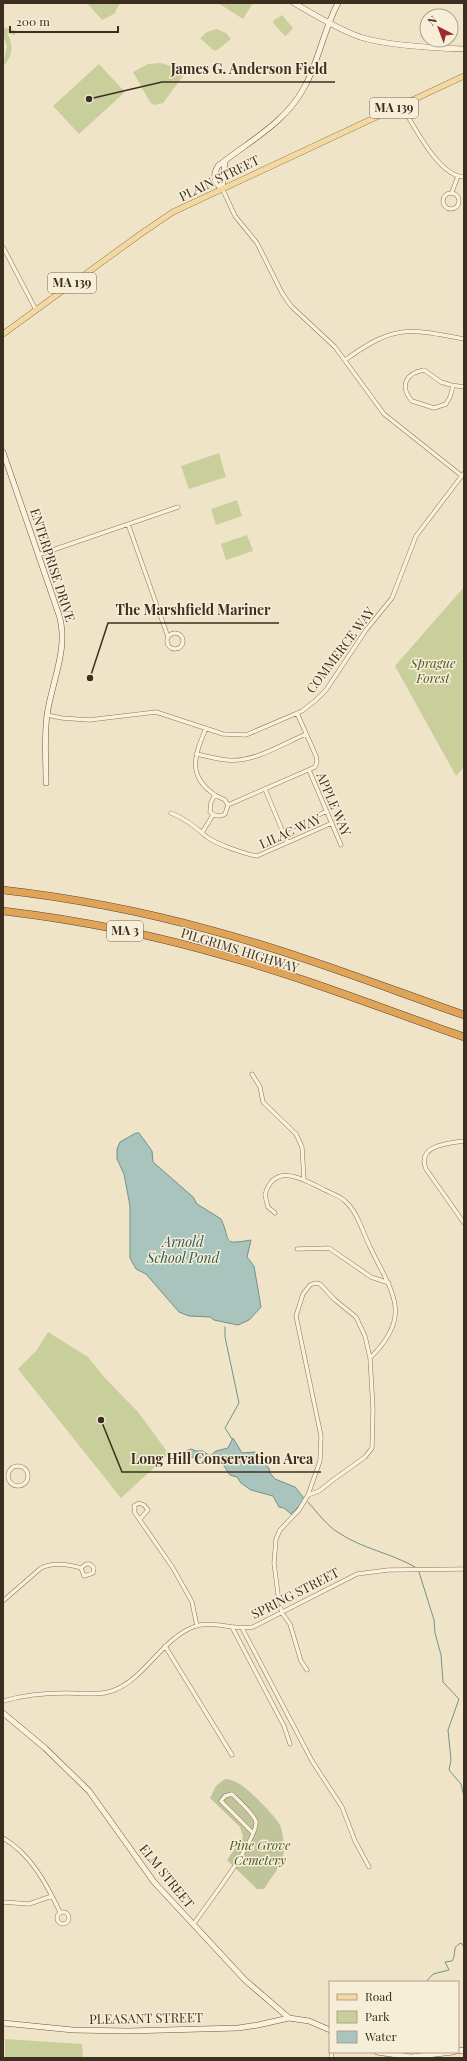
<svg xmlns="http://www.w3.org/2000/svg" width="467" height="2061" viewBox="0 0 467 2061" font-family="'Playfair Display',serif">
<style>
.green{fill:#c9cf9b}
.cemetery{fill:#bfc49a}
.water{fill:#a9c4bc;stroke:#6f938a}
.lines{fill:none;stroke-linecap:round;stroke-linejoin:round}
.stream{stroke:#6f938a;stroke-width:1}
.street-casing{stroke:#8d765c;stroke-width:4.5}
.secondary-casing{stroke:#6f573f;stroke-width:6}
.primary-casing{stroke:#5b4430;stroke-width:6}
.highway-casing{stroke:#5b4430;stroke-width:8}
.street{stroke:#faf1dc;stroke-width:3.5}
.secondary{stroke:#faf1dc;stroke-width:5}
.primary{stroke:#f3d9a0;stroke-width:5.5}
.highway{stroke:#e0a458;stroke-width:7}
.labels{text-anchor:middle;stroke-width:3;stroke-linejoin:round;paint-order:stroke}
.shield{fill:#f7eed8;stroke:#756857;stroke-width:1}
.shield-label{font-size:12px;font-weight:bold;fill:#3d2e20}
.street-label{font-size:13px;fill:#3d2e20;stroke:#f7eed8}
.park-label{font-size:13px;font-style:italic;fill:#4d5a26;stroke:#f7eed8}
.water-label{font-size:14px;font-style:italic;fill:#2f5d5a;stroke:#f7eed8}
.leader{fill:none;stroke:#3d2e20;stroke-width:1.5}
.callout-dot{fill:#3d2e20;stroke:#f7eed8;stroke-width:1.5}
.callout-label{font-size:14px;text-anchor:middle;font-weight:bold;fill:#3d2e20;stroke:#f7eed8;stroke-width:3;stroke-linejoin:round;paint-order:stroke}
</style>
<rect width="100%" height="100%" fill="#f0e4c8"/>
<path class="green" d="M87,3H120L114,14L102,20Z
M218,3H253L243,19Z
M282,15L293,28L286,36L284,35L273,23L274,20Z
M3,27L17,31L15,35L7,33C14,45 13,57 3,66L7,46L3,36Z
M216,29L226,33L231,39L216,51L213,50L200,38L207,32Z
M161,63L176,68L184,75L163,103L154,105L150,102L133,72L148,64Z
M99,64L125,92L79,134L53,106Z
M219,453L226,477L189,489L181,466Z
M237,500L242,516L216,525L211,509Z
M247,535L253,551L226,560L221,544Z
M464,587V767L456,776L395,666Z
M48,1332L88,1357L105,1378L138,1412L169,1454L121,1498L18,1369L36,1351Z
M5,2039L82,2044L83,2058H5Z"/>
<path class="cemetery" d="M225,1779C231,1779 239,1783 244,1787C251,1792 277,1818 280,1825C282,1829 285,1847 284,1851C283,1865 271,1877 264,1889H257L227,1860L243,1837L240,1827L210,1798L216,1786Z"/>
<path class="water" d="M136,1133H139L152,1151L153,1162L193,1197L197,1204L221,1219C232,1242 220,1245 251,1240L247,1257L254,1266L261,1307L249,1320L238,1325L214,1320L210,1317L189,1316L179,1312L146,1274L136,1269L130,1258V1206L124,1174L117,1159V1149L120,1142Z
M233,1438L242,1453L255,1452L257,1457L269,1468L270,1473L275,1479L295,1487L303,1497L304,1501L291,1514L284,1508L279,1507L273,1496L251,1490L241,1483L237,1477L230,1475L222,1463L211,1462L205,1456L201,1458L188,1457L183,1459L186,1451L191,1449L196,1451H203L210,1456L216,1451L228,1448Z"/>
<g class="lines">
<path class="stream" d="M225,1327V1337L239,1403L225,1428L232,1439
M308,1502C317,1512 327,1526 339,1533C363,1549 391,1553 415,1567
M419,1572L434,1620L435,1633L441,1655L443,1682L459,1699L448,1730L451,1760L449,1770L461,1784L464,1797
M426,1982L433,1974L449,1970L445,1962L452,1961C457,1954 451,1947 461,1943L464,1947
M385,2057V2058"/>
<defs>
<path id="street" d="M401,105C414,125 438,176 464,177
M222,188L235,216L257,243L282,293L291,306L335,347L384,414L462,476
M452,192L458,176
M443 201a8 8 0 1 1 16 0a8 8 0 1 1-16 0Z
M3,247L36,310
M345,360C394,325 406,328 464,339
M453,386L450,397L446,404L434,408L412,401C399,386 406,373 424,370L441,382L451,385L464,387
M128,524L168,637
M38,555L178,507
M167 641a8 8 0 1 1 16 0a8 8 0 1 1-16 0Z
M47,715L62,718L89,720L156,712L223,734L246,735L302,711L316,700L326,690L366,630L392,598L416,536L464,473
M206,728C195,755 186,775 215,795L211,802L210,812C215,817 220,817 225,814L228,805L225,800L215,795
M196,754C206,756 216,759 227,760C254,763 282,744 306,734
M309,770L341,845
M265,789L287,842
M228,805L315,767L317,762L316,756L297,713
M171,813C184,818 197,828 207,837C216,844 245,854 257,856L332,823
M203,831L213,815
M282,832L327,811
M252,1074L260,1087L263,1102L296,1134L302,1147L304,1180
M464,1141C449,1143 416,1145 426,1169L464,1223
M275,1213L268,1207L265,1195C274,1161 305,1180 325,1190C332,1194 341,1196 346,1202C358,1213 363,1233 370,1247C392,1293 414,1315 370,1358L373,1409L372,1448L365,1457L333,1480L319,1491L308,1495L299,1510L280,1530L276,1539L274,1563L279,1602L282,1613L290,1624L301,1661L307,1670
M297,1249L329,1248L371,1277L389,1283
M8 1476a10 10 0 1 1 20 0a10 10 0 1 1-20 0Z
M308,1495L320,1461L321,1436L296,1316L303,1294L310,1285L315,1283L320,1284L335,1300L356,1317L365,1336L370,1358
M140,1519L148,1510L144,1505L139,1503L134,1506L135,1513L173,1568L192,1602L197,1626
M3,1601L41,1568C53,1562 68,1564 81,1568L86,1564H90L94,1568L93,1573L84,1576L81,1568
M232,1627L284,1726L290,1744
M242,1628L312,1761L342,1807L355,1841L369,1867
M165,1646L232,1755
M3,1701C24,1695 45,1693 66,1693C81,1693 97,1696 112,1691C144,1680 161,1640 193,1627C212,1619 233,1631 253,1627L357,1574L388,1570L464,1569
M3,1838C31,1854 47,1885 60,1912
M3,1902L29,1904L52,1896
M57 1918a6 6 0 1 1 12 0a6 6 0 1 1-12 0Z
M193,1925C205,1907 257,1841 256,1822C255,1815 237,1799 232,1794L225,1796L221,1801L253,1833
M331,2058L332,2052"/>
<path id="secondary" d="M294,3C315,15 337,29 360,37C389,46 433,48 464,49
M225,162L222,188C213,183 213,174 218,166C249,141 286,123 305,86C319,60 324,29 338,3
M3,452L59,615C69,648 52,681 47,715C44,738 46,760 46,783
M3,1713L45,1748L89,1791L154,1882L245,1980L289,2018L309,2021L330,2030
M3,2023L73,2030L128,2031L238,2028L258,2025L289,2018
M458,2051L464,2050
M377,2052L411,2057L453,2052"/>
<path id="primary" d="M3,334L142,233L173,212L464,76"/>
<path id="highway" d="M3,890C74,898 145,912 214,931C299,954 381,986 464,1015
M3,911C79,920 155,935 229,957C308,979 386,1010 464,1037"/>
</defs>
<use href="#street" class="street-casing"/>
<use href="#secondary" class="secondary-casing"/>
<use href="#primary" class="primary-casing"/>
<use href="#highway" class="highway-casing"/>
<use href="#street" class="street"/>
<use href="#secondary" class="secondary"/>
<use href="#primary" class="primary"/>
<use href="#highway" class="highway"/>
</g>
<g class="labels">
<g class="shield">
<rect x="370" y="98" width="48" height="20" rx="3"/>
<rect x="48" y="273" width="48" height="20" rx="3"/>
<rect x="107" y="921" width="36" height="20" rx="3"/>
</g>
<g class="shield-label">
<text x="394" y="112">MA 139</text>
<text x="72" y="287">MA 139</text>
<text x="125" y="935">MA 3</text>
</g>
<g class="street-label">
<text transform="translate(219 178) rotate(-26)" y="5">PLAIN STREET</text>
<text transform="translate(53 565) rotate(72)" y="5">ENTERPRISE DRIVE</text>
<text transform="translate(340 650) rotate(-53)" y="5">COMMERCE WAY</text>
<text transform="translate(334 804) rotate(67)" y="5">APPLE WAY</text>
<text transform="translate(290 831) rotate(-24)" y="5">LILAC WAY</text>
<text transform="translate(240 950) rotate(17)" y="5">PILGRIMS HIGHWAY</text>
<text transform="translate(295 1593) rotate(-27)" y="5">SPRING STREET</text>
<text transform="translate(167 1876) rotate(51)" y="5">ELM STREET</text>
<text transform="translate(146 2018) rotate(-1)" y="5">PLEASANT STREET</text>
</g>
<g class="park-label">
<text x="433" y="668">Sprague<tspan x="433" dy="15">Forest</tspan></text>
<text x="260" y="1850">Pine Grove<tspan x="260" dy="15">Cemetery</tspan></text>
</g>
<g class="water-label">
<text x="183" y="1247">Arnold<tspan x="183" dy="16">School Pond</tspan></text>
</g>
</g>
<path class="leader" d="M89 99L162 82H335M90 678L108 623H279M101 1420L122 1472H321"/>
<g class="callout-dot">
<circle cx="89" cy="99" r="4"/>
<circle cx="90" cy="678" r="4"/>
<circle cx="101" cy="1420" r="4"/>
</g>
<g class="callout-label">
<text x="249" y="74">James G. Anderson Field</text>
<text x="193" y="615">The Marshfield Mariner</text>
<text x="222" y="1464">Long Hill Conservation Area</text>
</g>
<rect width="467" height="2061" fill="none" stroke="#3d2e20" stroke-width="8"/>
<rect x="329" y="1981" width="130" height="72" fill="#f7eed8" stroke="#ada18e"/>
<rect x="337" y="1994" width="20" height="6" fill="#f3d9a0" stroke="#ada18e"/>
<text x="365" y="2001" font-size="12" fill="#3d2e20">Road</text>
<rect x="337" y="2011" width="20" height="12" fill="#c9cf9b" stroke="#ada18e"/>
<text x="365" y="2021" font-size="12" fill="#3d2e20">Park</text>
<rect x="337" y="2031" width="20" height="12" fill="#a9c4bc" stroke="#ada18e"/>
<text x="365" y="2041" font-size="12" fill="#3d2e20">Water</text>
<g transform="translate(439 28) rotate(318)"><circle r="19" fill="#f7eed8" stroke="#ada18e"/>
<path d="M0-3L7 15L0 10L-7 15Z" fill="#9e2a2b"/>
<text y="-6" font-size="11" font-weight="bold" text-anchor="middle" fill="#3d2e20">N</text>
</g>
<path d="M10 26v6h108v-6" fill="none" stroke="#3d2e20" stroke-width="2"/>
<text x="16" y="26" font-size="12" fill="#3d2e20" stroke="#f7eed8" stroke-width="3" paint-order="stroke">200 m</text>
</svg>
